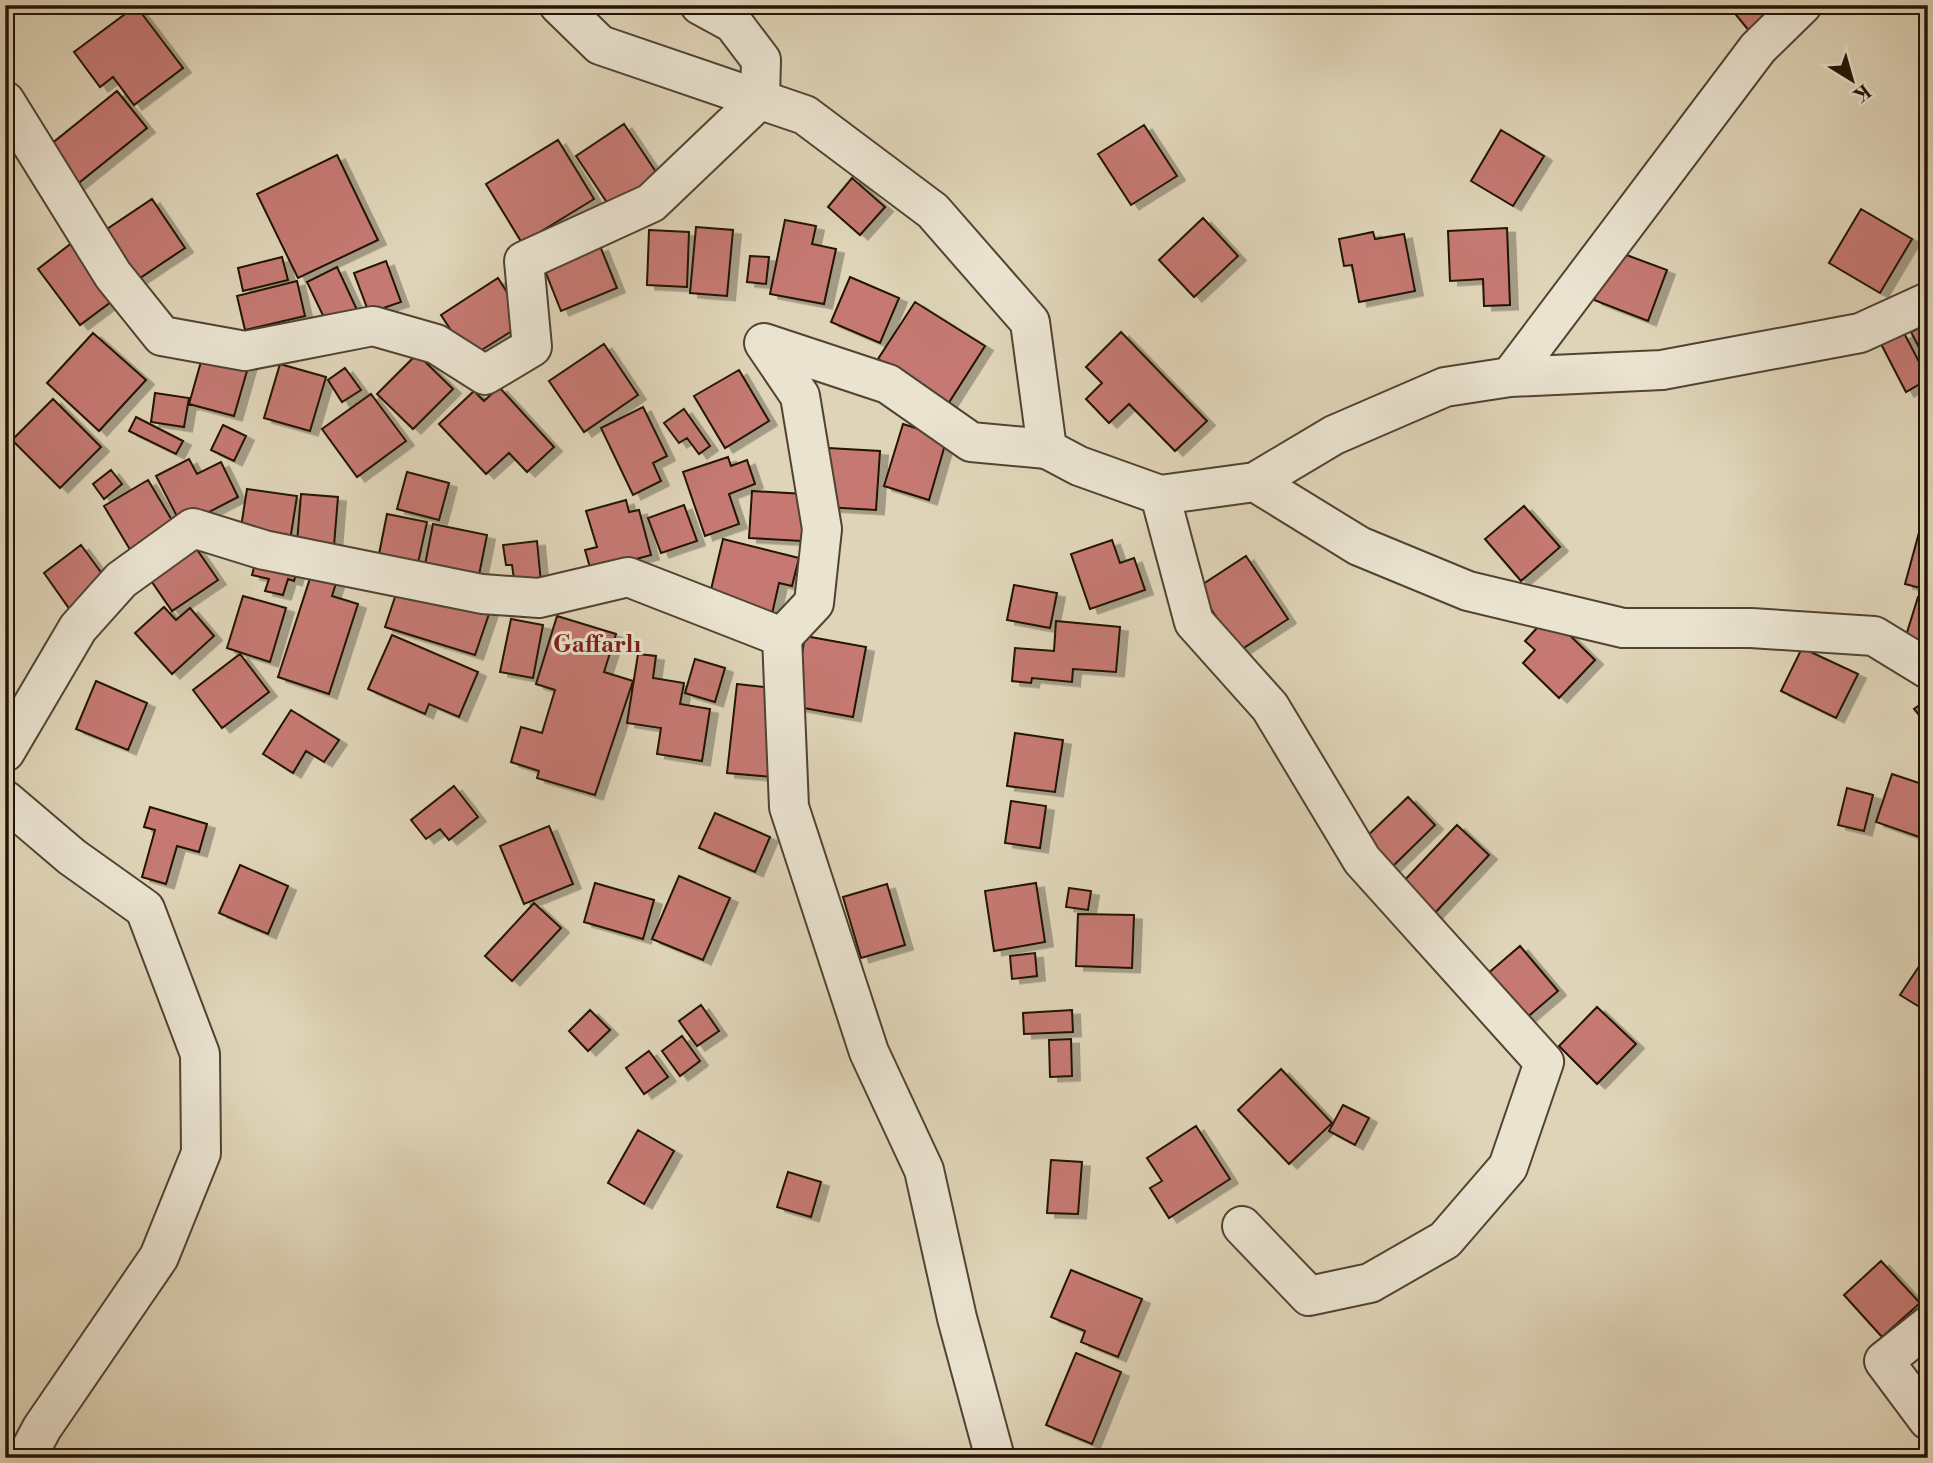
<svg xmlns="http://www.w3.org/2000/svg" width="1933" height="1463" viewBox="0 0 1933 1463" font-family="'Libre Bodoni',serif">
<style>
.building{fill:#c57972;stroke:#221306;stroke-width:2;filter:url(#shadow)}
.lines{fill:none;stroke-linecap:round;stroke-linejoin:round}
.minor-casing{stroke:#514332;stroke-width:42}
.tertiary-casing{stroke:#514332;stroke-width:42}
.minor{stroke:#eae3d0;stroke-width:38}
.tertiary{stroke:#eae3d0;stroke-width:38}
.labels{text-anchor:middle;stroke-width:6;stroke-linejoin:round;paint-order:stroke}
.quarter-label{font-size:24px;font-weight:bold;fill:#7a1f14;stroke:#eae3d0}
</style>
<defs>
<filter id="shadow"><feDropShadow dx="8" dy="4.5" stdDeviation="0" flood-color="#0004"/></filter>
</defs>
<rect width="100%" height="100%" fill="#dfd4b7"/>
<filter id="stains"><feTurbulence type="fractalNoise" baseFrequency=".00286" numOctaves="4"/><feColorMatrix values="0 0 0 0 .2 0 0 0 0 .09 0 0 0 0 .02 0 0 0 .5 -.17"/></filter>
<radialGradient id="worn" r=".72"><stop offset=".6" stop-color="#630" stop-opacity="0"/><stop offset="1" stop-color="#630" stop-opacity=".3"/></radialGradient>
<path class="building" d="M1728,5H1783L1750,32Z
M136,6L183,68L134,105L113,77L100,87L74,52Z
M117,91L147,128L75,186L45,149Z
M624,124L658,175L610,207L576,156Z
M1144,125L1177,176L1131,205L1098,154Z
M1501,130L1544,156L1513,206L1471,181Z
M558,140L594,199L522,243L486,184Z
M337,155L378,240L298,278L257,194Z
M852,178L885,207L860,235L828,207Z
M152,199L185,248L134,282L101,233Z
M1861,209L1912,239L1880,293L1829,263Z
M1203,218L1238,256L1194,297L1159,260Z
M785,220L816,226L812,244L836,249L824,304L770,294Z
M696,227L733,230L727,296L690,293Z
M1507,228L1510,305L1484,306L1483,279L1450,281L1448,231Z
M649,230L689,232L687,287L647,285Z
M1373,232L1375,239L1404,234L1415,291L1359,302L1352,265L1344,266L1339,239Z
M73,242L115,299L80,325L38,269Z
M600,246L617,288L561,311L544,268Z
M1613,250L1667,270L1648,321L1594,300Z
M750,256L769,257L766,284L747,282Z
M282,257L288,280L243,291L238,268Z
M386,261L401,302L369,313L354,273Z
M337,267L358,312L328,326L307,282Z
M850,277L899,298L880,343L831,322Z
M498,278L526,322L469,358L441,315Z
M297,281L305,316L245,330L237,296Z
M915,302L985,346L948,404L878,359Z
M1928,323V365L1911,332Z
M1121,332L1207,421L1175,451L1129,404L1109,423L1086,399L1102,383L1086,367Z
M93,333L146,380L99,431L47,383Z
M1904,333L1928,379L1906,392L1881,344Z
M604,344L638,395L584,432L549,381Z
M204,351L249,364L234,416L189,404Z
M417,354L453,389L413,429L377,394Z
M280,364L326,377L310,431L264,418Z
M345,368L361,390L342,402L328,380Z
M739,370L769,421L725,448L694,396Z
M499,387L554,447L527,472L509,453L486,474L439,424L474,391L484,401Z
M155,393L189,398L184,427L151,422Z
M371,394L406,441L357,477L322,429Z
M53,399L101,447L60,488L12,440Z
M643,407L667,456L653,463L661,481L633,495L601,428Z
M684,409L710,446L699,454L687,438L679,443L664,423Z
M136,417L183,441L176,454L129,431Z
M903,424L947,438L929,500L884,486Z
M223,425L246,436L234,461L211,450Z
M828,448L880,451L876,510L825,507Z
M728,457L731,466L747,460L755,484L729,494L739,524L705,536L683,472Z
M189,459L197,474L221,462L238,497L182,526L156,476Z
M111,470L122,484L104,499L93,484Z
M407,472L449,483L439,520L397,509Z
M148,480L176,527L132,553L104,506Z
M247,489L297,496L289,547L239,540Z
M752,491L805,494L802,541L749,538Z
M301,494L338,497L333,558L296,555Z
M626,500L629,512L639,510L651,555L591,571L585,550L597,547L586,511Z
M684,505L697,541L661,553L648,518Z
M1524,506L1560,547L1521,581L1485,539Z
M387,514L427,522L415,577L379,554Z
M433,524L487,535L477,585L423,575Z
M1920,529L1928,531V590L1905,584Z
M189,538L218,580L172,611L143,569Z
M723,539L799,558L792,586L779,583L772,614L709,598Z
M1112,540L1120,563L1134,558L1145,590L1090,609L1071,554Z
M537,541L541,583L515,586L512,565H506L503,545Z
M81,545L111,586L73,614L44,573Z
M258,552L299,564L294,581L288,579L283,595L265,591L269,579L252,575Z
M1246,556L1288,619L1239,651L1197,588Z
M314,566L339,574L332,596L358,604L329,694L278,677Z
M400,582L490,611L475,655L385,627Z
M1014,585L1057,593L1050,628L1007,620Z
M243,596L286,608L270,662L227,648Z
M1918,597L1928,600V649L1904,642Z
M164,607L176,620L190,608L214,636L172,674L135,633Z
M1549,615L1595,660L1559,698L1523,663L1535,650L1525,641Z
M557,616L616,634L604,672L633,681L595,795L537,778L539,771L511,762L521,727L542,733L555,690L536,684Z
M511,619L543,625L533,678L500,672Z
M1056,621L1120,627L1116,672L1073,669L1072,682L1032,678L1031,683L1012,681L1015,648L1054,651Z
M392,635L478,672L459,717L429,704L425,714L368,689Z
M805,636L866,647L853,717L793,706Z
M1802,648L1858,674L1836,718L1781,691Z
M240,654L269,692L222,728L193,690Z
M638,654L656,656L653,678L684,683L680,704L710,709L702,761L657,754L661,728L627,723Z
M695,659L725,668L715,702L685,693Z
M96,681L147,703L128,750L76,729Z
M737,684L781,689L772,777L727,773Z
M1928,699V726L1914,709Z
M291,710L339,740L324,762L306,751L293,773L263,754Z
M1015,733L1063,740L1055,792L1007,786Z
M1892,774L1928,786V840L1876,822Z
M454,786L478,817L449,840L440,829L426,839L411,820Z
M1847,788L1873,795L1864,831L1838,825Z
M1408,797L1435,825L1390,869L1363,840Z
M1011,801L1046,806L1040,848L1005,843Z
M150,807L207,824L199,852L177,846L166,884L142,877L155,830L144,827Z
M715,813L770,837L755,872L699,848Z
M1457,825L1489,855L1433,915L1400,885Z
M549,826L573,884L524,904L500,846Z
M240,865L288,886L268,934L219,913Z
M679,876L730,898L703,960L652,939Z
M595,883L654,900L643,939L584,922Z
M1036,883L1045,942L994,951L985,891Z
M887,884L905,945L861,958L843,897Z
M1069,888L1091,891L1088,910L1066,907Z
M534,903L561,928L512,981L485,956Z
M1078,914L1134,915L1132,968L1076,966Z
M1520,946L1558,991L1524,1020L1486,975Z
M1035,953L1037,976L1012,979L1010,956Z
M1928,953V1012L1900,995Z
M701,1005L719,1031L697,1046L679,1021Z
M1597,1007L1636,1044L1597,1084L1559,1046Z
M590,1010L610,1030L588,1051L569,1031Z
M1072,1010L1073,1032L1024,1034L1023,1013Z
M682,1036L700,1061L680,1076L662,1051Z
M1071,1039L1072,1076L1050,1077L1049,1040Z
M649,1051L668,1077L644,1094L626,1068Z
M1281,1069L1332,1123L1289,1164L1238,1110Z
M1343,1105L1369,1118L1355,1145L1329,1131Z
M1196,1126L1230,1179L1169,1218L1150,1188L1162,1181L1147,1158Z
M638,1130L674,1151L644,1204L608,1183Z
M1051,1160L1082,1162L1078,1214L1047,1213Z
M788,1172L821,1182L811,1217L777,1207Z
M1881,1261L1920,1303L1882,1337L1844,1295Z
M1071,1270L1142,1299L1118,1357L1081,1342L1085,1331L1051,1317Z
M1076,1353L1121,1372L1092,1444L1046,1425Z"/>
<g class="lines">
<defs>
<path id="minor" d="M5,101L113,275L162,336L245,351L373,326L436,344L485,375L532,347L524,261L651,203L760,99L761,60L733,23L700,5
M1510,377L1758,48L1802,5
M1047,449L1079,466L1160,495L1255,482L1359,546L1468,591L1623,628H1751L1874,636L1928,669
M1255,482L1334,435L1445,387L1510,377L1662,370L1860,333L1928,302
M1160,495L1194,622L1270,707L1362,860L1544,1062L1508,1167L1445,1240L1370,1283L1309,1296L1242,1226
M782,637L789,807L869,1052L924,1170L957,1318L995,1458
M5,800L72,857L145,909L200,1054L201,1153L159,1257L42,1428L26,1458
M1928,1326L1884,1361L1928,1420"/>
<path id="tertiary" d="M5,752L78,628L121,580L193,528L264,550L482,594L539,598L628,577L782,637L814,603L822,529L800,396L764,343L888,384L971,442L1047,449L1030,322L933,211L805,115L600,45L559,5"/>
</defs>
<use href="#minor" class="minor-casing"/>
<use href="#tertiary" class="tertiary-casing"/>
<use href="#minor" class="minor"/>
<use href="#tertiary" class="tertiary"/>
</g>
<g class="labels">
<g class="quarter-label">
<text x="597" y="652">Gaffarlı</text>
</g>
</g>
<rect width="1933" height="1463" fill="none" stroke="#dfd4b7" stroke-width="28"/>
<rect x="7" y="7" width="1919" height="1449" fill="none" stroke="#221306" stroke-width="3.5"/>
<rect x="14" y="14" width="1905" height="1435" fill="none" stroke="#221306" stroke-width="2"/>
<g transform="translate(1852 80) rotate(143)" stroke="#eae3d0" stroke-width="5" paint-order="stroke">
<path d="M0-5L12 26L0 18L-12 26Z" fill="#221306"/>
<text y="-10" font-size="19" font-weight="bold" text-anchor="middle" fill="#221306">K</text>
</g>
<rect width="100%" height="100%" filter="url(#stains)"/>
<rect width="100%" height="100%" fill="url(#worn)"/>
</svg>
